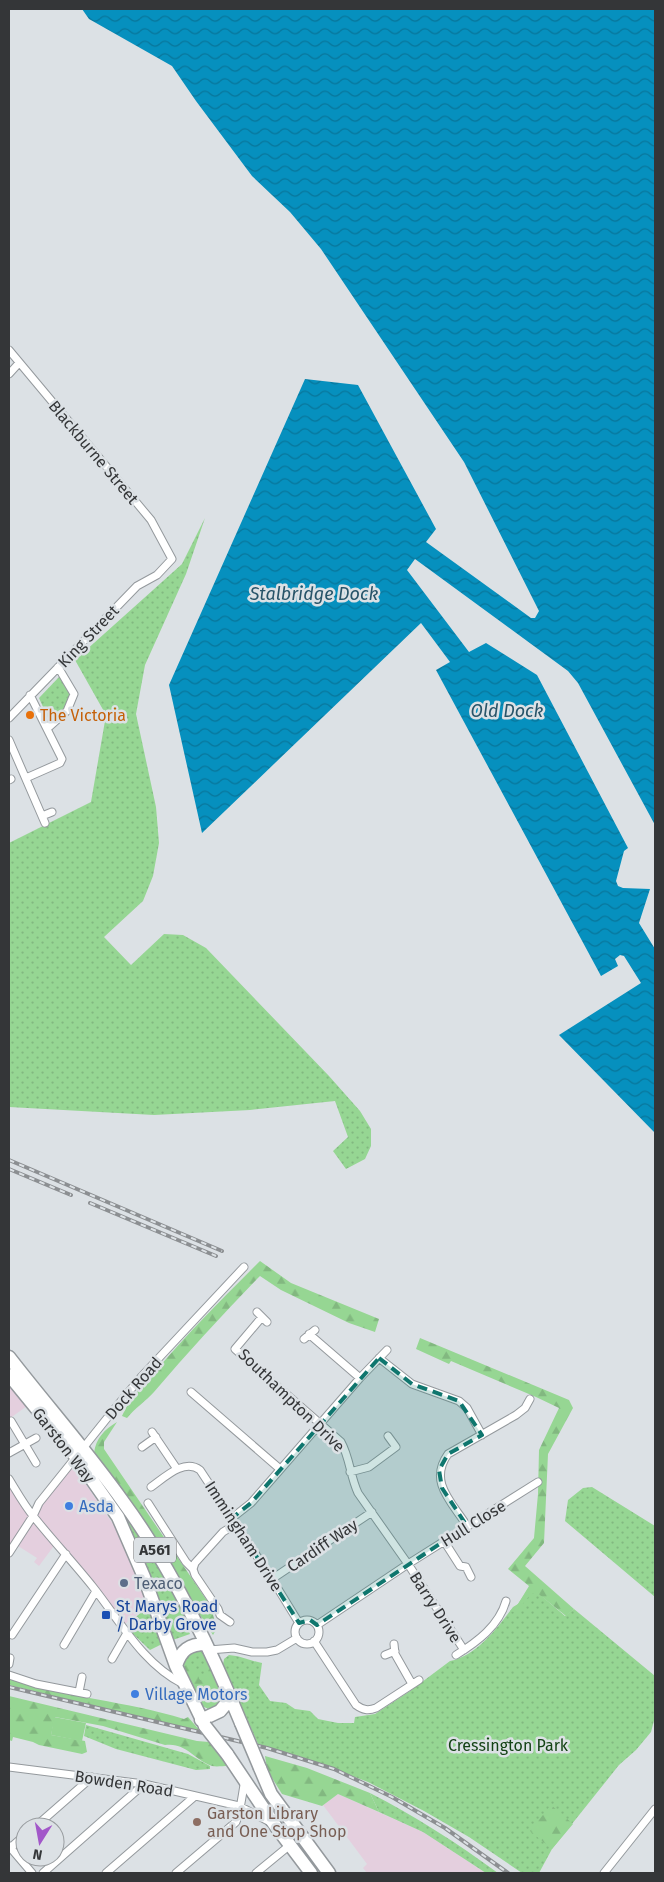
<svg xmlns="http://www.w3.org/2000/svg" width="664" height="1882" viewBox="0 0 664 1882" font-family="'Fira Sans',sans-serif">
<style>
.commercial{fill:#e4cfde}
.grass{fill:url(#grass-dots)}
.forest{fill:url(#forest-firs)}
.garden{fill:#96d693}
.water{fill:url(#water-waves)}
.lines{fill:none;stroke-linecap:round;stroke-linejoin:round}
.street-casing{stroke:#94999d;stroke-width:9}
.highway-casing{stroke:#94999d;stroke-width:15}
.street{stroke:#fff;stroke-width:7}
.highway{stroke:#fff;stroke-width:12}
.rail-casing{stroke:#8c8f92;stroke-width:4}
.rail{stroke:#dce1e5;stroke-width:2;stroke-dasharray:5.5;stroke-linecap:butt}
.highway-bridge-casing{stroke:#94999d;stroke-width:15;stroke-linecap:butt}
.highway-bridge{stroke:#fff;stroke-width:12}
.marked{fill:#0f766e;fill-opacity:0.2;stroke:#0f766e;stroke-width:4;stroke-dasharray:10 6;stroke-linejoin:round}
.food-dot{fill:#e8710a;stroke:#dce1e5;stroke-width:2}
.shop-dot{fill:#3f7fe0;stroke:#dce1e5;stroke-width:2}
.service-dot{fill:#5c6f8a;stroke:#dce1e5;stroke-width:2}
.transit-dot{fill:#1a4fb4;stroke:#dce1e5;stroke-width:2}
.education-dot{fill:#8d6e63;stroke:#dce1e5;stroke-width:2}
.labels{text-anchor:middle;stroke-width:5;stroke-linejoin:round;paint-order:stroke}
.shield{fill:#dce1e5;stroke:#66696c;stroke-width:1}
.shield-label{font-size:15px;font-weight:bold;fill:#343638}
.street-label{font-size:16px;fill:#343638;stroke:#dce1e5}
.food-label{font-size:16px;fill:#c56008;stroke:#dce1e5;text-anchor:start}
.shop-label{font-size:16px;fill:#366cbe;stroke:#dce1e5;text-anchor:start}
.service-label{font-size:16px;fill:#4e5e75;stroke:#dce1e5;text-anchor:start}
.transit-label{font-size:16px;fill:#164399;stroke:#dce1e5;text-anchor:start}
.park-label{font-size:16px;fill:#144315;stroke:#dce1e5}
.education-label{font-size:16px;fill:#785e54;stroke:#dce1e5;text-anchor:start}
.water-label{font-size:18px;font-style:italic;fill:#275469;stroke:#dce1e5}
</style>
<defs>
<pattern id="grass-dots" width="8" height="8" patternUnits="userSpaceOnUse" patternTransform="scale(1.25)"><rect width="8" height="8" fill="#96d693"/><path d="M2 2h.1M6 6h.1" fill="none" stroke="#82b880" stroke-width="1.8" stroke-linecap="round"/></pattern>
<pattern id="forest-firs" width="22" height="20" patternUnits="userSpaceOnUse" patternTransform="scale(1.25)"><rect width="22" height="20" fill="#96d693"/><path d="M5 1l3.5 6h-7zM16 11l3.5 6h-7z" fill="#82b880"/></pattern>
<pattern id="water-waves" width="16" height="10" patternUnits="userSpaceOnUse" patternTransform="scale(1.25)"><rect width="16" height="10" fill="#0690be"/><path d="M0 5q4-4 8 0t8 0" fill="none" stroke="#08769b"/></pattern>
</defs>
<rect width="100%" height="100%" fill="#dce1e5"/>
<path class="commercial" d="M9,1383L27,1406L9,1419Z
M71,1463L115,1527L134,1565L148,1603L149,1612L145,1609L122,1626L56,1543L39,1566L34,1562L37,1558L15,1544L12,1549L9,1544V1479L33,1516Z
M338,1794L423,1832L486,1873H367L363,1868L367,1864L323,1805Z"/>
<path class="grass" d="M205,518L186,574L145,665L136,714L156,807L159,843L153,876L143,901L104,937L131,965L164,934L183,935L206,948L329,1076L360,1111L371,1129V1146L365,1159L346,1169L333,1151L348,1137L335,1101L250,1110L154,1115L9,1107V843L91,802L106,715L75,660L182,564Z
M59,677L61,678L71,697L65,709L57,717L55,716L50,719L48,718L39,698Z
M592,1487L655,1526V1597L565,1521L568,1500L583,1488Z
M110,1493L152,1552L191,1623L186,1626L190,1634L170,1641L129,1527Z
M530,1586L565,1616L574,1609L655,1676V1717L651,1732L636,1750L619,1765L552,1849L539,1873H522L469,1837L424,1811L368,1782L301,1757L258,1744L223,1665L224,1659L229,1655C241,1656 251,1661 262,1663L259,1685L270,1701L286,1703L295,1709L310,1711L318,1719L338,1723H354L355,1717L375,1714L410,1691L450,1661C477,1656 498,1627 513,1607L518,1604Z
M145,1609L153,1616L162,1644L150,1650L132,1633V1625L130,1622Z
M194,1650L206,1652L221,1694L208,1709L198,1701L184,1667C184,1658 187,1655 194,1650Z
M86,1725L188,1754L210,1766V1769L196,1770L116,1749L84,1736Z
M370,1793C415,1816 457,1843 498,1873H486L423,1832L379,1812Z"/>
<path class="forest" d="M260,1261L291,1283L379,1319L375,1332L349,1323L281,1290L260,1276C224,1313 188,1352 154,1392C146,1401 135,1408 127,1418L122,1416C130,1397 145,1383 159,1367C191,1330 225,1296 260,1261Z
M420,1338L569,1400L573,1408L548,1454L544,1543L525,1566L574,1609L566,1616L536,1592L530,1595L516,1612L510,1611L518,1604L529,1586L508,1569L534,1538L538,1494L539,1450L559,1408L536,1397L451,1361L449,1364L416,1349Z
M117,1422L104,1442V1449L210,1605L217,1628L213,1635L94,1453C96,1438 104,1430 117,1422Z
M206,1658H208C213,1674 227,1695 214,1708C207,1709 203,1708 198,1701L184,1667L187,1664L192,1667L200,1680L205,1679L204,1662Z
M9,1678C66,1698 127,1701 184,1719L188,1717L201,1732L9,1685Z
M9,1696L197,1741L209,1742L228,1766C223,1766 216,1767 212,1766C193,1759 186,1742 165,1745L103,1726L55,1717L51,1735L85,1741L87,1752L82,1754L39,1745L33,1742L13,1737L12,1741L9,1740Z
M265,1756L307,1768L370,1793L379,1812L338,1794L322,1806L282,1794L267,1770Z
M551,1805L573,1824L552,1849L530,1831Z"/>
<path class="garden" d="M54,1717L86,1723L82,1741L51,1735Z"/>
<path class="water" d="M82,9H655V825L578,683L568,671L415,559L407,570L469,652L486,643L537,675L628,848L624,851L616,881L618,886L623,888L650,889L639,923L655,949V1133L559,1035L641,983L624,956L620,955L615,959L618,966L601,976L436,670L450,662L421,623L202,833L169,685L305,379L358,385L436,529L426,542L531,618H535L539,611L464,462L321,249L290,212L252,176L196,101L172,66L89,19Z"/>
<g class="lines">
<defs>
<path id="street" d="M9,350L151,520L172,559L157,575L137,586L9,718
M9,374L19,363
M48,728L67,711L74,694L58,667
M9,740L45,823
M26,778L60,763L62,759L30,695
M9,780L11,779
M42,816L52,812
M257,1312L267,1322
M262,1317L235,1349L341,1442C350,1458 350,1476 358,1493L408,1564L464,1650
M309,1334L360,1378
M304,1339L315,1330
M379,1358L412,1384L459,1401L467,1408L482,1435
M191,1392L280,1469
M11,1421L36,1463
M152,1432L177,1469
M142,1447L156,1437
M9,1453L36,1438
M350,1472L369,1467L396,1447L388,1436
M9,1479C17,1492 24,1505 34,1517C53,1541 74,1563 93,1587C120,1621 143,1664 183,1684
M151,1487C164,1478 184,1458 200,1470L272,1579L299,1623
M148,1503L186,1562L193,1569
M232,1518L251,1503L360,1378L387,1350
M467,1526C452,1502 428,1482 448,1454L516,1415L525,1408L530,1399
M444,1541L460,1566L466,1567L471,1577
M9,1553L33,1516L39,1503L112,1412L142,1376L244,1267
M272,1579L372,1512
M295 1632a12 12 0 1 1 24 0a12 12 0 1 1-24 0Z
M230,1622L220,1615L218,1609L195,1575L193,1569L195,1563L223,1532L236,1524
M317,1625L408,1564L538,1482
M12,1635L66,1554
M314,1641L356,1705C363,1710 368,1711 376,1708L419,1680
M394,1644L395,1654L412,1684
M64,1645L96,1591
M209,1650L234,1648L252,1652H267L277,1650L297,1638
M385,1655L395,1651
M456,1655C477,1642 499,1626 506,1601
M112,1659L127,1633
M9,1664L10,1658
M9,1675L36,1684L87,1694
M79,1692L82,1677
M9,1767L144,1784L239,1806L268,1821
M35,1827L92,1777
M9,1846L32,1873
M9,1849L25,1835
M43,1873L144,1784
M106,1873L195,1796
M176,1873L236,1822C241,1810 242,1794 245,1780
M256,1873L290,1845
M604,1873L655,1809"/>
<path id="highway" d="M9,1357C47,1406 88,1452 124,1503C173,1570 210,1647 241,1723
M9,1375L76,1457L118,1517L144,1577L176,1666L205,1726
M176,1666C181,1650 189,1644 206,1644
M201,1720L220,1711L231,1698
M227,1754L274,1824L311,1873
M260,1768L271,1794L329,1873"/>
</defs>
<use href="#street" class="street-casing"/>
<use href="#highway" class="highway-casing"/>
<use href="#street" class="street"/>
<use href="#highway" class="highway"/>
<defs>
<path id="rail" d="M9,1160L222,1251
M9,1169L71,1195
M90,1203L216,1256
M9,1687L267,1748L334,1769L392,1797L445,1828L508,1873"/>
</defs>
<use href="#rail" class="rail-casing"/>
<use href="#rail" class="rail"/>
<defs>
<path id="highway-bridge" d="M241,1723L260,1768
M205,1726L227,1754"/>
</defs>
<use href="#highway-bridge" class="highway-bridge-casing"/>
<use href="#highway-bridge" class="highway-bridge"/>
</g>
<path class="marked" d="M379,1358L412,1384L459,1401L482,1435L448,1454L439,1470L442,1488L467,1526L317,1625L310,1620L299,1623L232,1518L251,1503Z"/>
<circle class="food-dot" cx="30" cy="715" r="5"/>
<g class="shop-dot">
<circle cx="69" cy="1506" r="5"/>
<circle cx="135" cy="1694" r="5"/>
</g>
<circle class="service-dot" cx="124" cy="1583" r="5"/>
<rect class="transit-dot" x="101" y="1610" width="10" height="10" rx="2.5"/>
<circle class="education-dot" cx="197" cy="1822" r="5"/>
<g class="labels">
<rect class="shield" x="134" y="1537.5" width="42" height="25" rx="4"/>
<g class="shield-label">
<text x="155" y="1555">A561</text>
</g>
<g class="street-label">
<text transform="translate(94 452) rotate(50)" y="6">Blackburne Street</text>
<text transform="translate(88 636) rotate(-46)" y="6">King Street</text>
<text transform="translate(133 1388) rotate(-49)" y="6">Dock Road</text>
<text transform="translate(292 1400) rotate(44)" y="6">Southampton Drive</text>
<text transform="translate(64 1445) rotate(52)" y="6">Garston Way</text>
<text transform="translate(473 1523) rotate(-32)" y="6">Hull Close</text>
<text transform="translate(244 1536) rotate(57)" y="6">Immingham Drive</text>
<text transform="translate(322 1545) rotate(-34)" y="6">Cardiff Way</text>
<text transform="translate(436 1607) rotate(57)" y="6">Barry Drive</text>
<text transform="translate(124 1783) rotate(9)" y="6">Bowden Road</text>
</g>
<g class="food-label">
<text x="40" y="721">The Victoria</text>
</g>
<g class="shop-label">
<text x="79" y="1512">Asda</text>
<text x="145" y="1700">Village Motors</text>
</g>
<g class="service-label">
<text x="134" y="1589">Texaco</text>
</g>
<g class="transit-label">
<text x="116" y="1612">St Marys Road<tspan x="116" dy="18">/ Darby Grove</tspan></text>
</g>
<g class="park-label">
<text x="508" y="1751">Cressington Park</text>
</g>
<g class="education-label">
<text x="207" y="1819">Garston Library<tspan x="207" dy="18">and One Stop Shop</tspan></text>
</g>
<g class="water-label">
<text x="314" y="600">Stalbridge Dock</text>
<text x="507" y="717">Old Dock</text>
</g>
</g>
<rect width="664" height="1882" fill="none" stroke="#343638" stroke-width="20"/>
<g transform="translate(40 1842) rotate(191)"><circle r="24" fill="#dce1e5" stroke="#999da0"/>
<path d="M0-4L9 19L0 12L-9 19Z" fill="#a257c9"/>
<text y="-8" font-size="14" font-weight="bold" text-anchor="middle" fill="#343638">N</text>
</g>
</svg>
